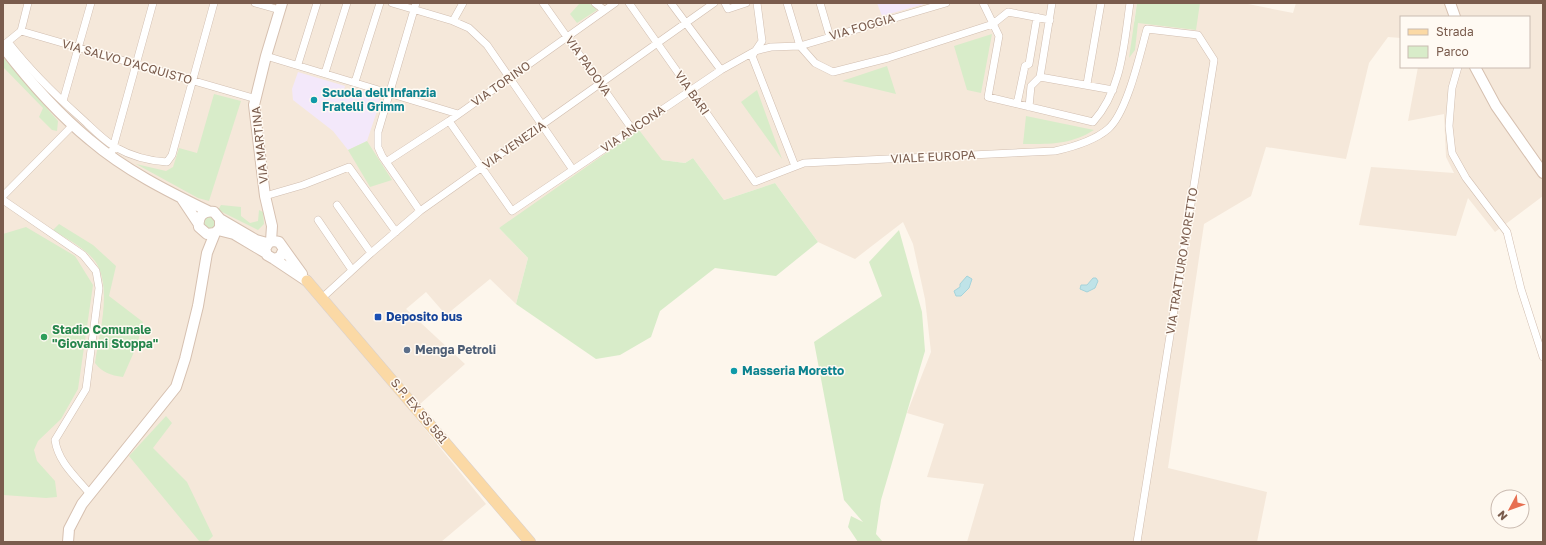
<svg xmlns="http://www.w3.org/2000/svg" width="1546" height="545" viewBox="0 0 1546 545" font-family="'Golos Text',sans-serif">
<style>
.residential{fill:#f5e8da}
.education{fill:#f3e8fa}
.green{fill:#d8ecc9}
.water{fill:#bfe3e8;stroke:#a5d3da}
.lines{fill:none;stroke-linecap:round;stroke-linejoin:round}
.street-casing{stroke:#d1beb0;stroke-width:8}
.secondary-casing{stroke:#d6c0b0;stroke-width:12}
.primary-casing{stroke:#dad1cd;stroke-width:12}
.street{stroke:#fff;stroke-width:7}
.secondary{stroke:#fff;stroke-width:10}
.primary{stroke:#fbd9a5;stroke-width:11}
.culture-dot{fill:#0f9aa8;stroke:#fffaf3;stroke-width:1.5}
.transit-dot{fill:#1a4fb4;stroke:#fffaf3;stroke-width:1.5}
.leisure-dot{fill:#2e9e5b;stroke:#fffaf3;stroke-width:1.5}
.service-dot{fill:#5c6f8a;stroke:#fffaf3;stroke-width:1.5}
.labels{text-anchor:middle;stroke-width:3;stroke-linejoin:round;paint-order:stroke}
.street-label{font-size:12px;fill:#7a5c4d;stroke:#fffaf3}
.culture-label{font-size:12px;font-weight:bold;fill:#0d838f;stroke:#fffaf3;text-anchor:start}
.transit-label{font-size:12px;font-weight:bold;fill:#164399;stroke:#fffaf3;text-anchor:start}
.leisure-label{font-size:12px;font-weight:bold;fill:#27864d;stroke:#fffaf3;text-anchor:start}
.service-label{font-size:12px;font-weight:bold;fill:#4e5e75;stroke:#fffaf3;text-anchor:start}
</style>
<rect width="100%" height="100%" fill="#fdf6ec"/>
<path class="residential" d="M3,3H1137L1134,22L1199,3H1243L1293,13L1296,3H1543V196L1495,232L1468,198L1456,236L1359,225L1371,167L1454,173L1446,157L1444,114L1408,121L1418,67H1529V17H1401V38L1388,37L1369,63L1346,159L1266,147L1251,196L1204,224L1168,468L1267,492L1257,542H967L984,484L927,477L944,424L907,413L931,352L925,299L913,244L903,222L855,259L818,242L775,183L724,200L693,158L685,163L662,160L499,228L528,258L516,304L490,279L446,315L426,292L406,309L465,364L411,412L486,504L441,542H3Z"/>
<path class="education" d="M877,3H928L882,16Z
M298,72L345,86L344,90L352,93L363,91L379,97L380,102L367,141L348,150L333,131L293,100L292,89Z"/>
<path class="green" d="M580,3H589L597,10L577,23L570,14Z
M1137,3H1200L1196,30L1138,23L1135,50L1129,58Z
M992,34L981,93L967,90L954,46Z
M3,57L58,121L57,131L52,130L39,117L43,108L3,67Z
M887,66L896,94L842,81Z
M757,90L782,159L741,102Z
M214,94L241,101L209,201L198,198L136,164L166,171L173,167L179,148L197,153Z
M1026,116L1094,130C1070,145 1050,144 1023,144Z
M639,130L662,160L685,163L693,158L724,200L775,183L818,242L776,276L715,268L660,311L651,337L620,355L596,359L516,304L528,258L499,228Z
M367,141L392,180L370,187L348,150Z
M221,205L241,207V216L250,223L258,221L259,210L263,212L264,224L258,230L218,210Z
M213,215L217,224L212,230L204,228L202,219Z
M59,224L93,245L116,266L109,296L143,322L137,345L123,377C110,375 103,373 95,363C99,334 113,287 95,261C85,248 67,239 53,230Z
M26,227L75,256L93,285L78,389L61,419L38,441L34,450L37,461L55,481L57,497L46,498L3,495V234Z
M899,230L922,312L925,351L881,500L876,534L883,542H858L848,527L851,516L863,522L844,500L814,342L882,296L869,262Z
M166,416L172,423L153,448L187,482L213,536L207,542H200L129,456Z"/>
<path class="water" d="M967,276L972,279L969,288L961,296H956L954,291L960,287V284Z
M1093,278H1096L1098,281L1095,288L1087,292L1080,289L1081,285H1087Z"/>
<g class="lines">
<defs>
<path id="street" d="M255,3L280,10
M392,3L453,21L469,28L487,45L573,170
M416,3L378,132V147L382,156L420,211
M543,3L632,129
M595,3L604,10
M629,3L755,182L804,163L1055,151C1073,147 1094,141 1108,129C1127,113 1140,54 1147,29L1198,35L1214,60L1137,542
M671,3L721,70
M725,3L728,9L746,3
M757,3L762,41
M787,3L800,46L815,63L833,72L888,58L993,24L1008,12L1050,20
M820,3L830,37
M983,3L999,36L988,97L1093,122C1122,90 1124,44 1130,3
M453,21L463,3
M21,31L28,3
M762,41L752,56L795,166
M8,42C29,69 54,94 80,117C91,127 102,139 115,147C131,156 149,161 167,162L172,155L214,3
M5,44L21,31L256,99
M266,56L458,114
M298,64L317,3
M1458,67L1452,88L1449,126L1452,153L1466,178L1507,232L1521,289L1543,357
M325,73L347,3
M1040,77L1113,90
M355,82L380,3
M1087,84L1101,3
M63,101L91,3
M1017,104L1025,66L1029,64L1037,17
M1029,107L1031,86L1040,77L1052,3
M449,121L512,211L721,70L755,51L771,47L800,46L946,3
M111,155L153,3
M386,162L449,121L615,3
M3,196L73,125
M265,196L303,185L349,167L396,232
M3,200L83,255L96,271L99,288L86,389L55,440C58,462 76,477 90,494
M337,205L371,253
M318,220L352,270
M322,298L371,253L420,211L714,3"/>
<path id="secondary" d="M1450,3L1455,17
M3,47C29,81 57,113 90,140C125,170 167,191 208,211
M1475,67L1496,106L1543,173
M182,199L198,223
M220,219V228L215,233L207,234L199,227C197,216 204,210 214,212L220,219L256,240L267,243L274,241L279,242L284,249L280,257L274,259L267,255L265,249L269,242
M218,230L234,234L266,253
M271,241L272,226L265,196L254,105L266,56L282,3
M284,249L302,274
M274,259L307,281
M68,542L69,529L82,504L176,387L185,359L198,306L207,253L215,233"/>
<path id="primary" d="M307,281L530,542"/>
</defs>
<use href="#street" class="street-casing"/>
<use href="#secondary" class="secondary-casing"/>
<use href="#primary" class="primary-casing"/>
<use href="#street" class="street"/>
<use href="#secondary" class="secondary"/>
<use href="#primary" class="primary"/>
</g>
<g class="culture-dot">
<circle cx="314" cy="100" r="4"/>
<circle cx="734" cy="371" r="4"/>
</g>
<rect class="transit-dot" x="374" y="313" width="8" height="8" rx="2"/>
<circle class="leisure-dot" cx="44" cy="337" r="4"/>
<circle class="service-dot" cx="407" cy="350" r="4"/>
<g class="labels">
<g class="street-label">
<text transform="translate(862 27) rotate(-16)" y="4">VIA FOGGIA</text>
<text transform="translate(127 62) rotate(16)" y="4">VIA SALVO D'ACQUISTO</text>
<text transform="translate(588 66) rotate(55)" y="4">VIA PADOVA</text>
<text transform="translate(501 84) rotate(-35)" y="4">VIA TORINO</text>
<text transform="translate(692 93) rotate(55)" y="4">VIA BARI</text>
<text transform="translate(633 129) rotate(-34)" y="4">VIA ANCONA</text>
<text transform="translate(260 145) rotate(-96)" y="4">VIA MARTINA</text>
<text transform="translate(514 145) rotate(-35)" y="4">VIA VENEZIA</text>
<text transform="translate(933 157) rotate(-3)" y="4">VIALE EUROPA</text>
<text transform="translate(1182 261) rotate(-81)" y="4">VIA TRATTURO MORETTO</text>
<text transform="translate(419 411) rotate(50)" y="4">S.P. EX SS 581</text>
</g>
<g class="culture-label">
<text x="322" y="97">Scuola dell'Infanzia<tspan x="322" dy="14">Fratelli Grimm</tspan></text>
<text x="742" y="375">Masseria Moretto</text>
</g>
<g class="transit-label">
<text x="386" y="321">Deposito bus</text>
</g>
<g class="leisure-label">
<text x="52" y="334">Stadio Comunale<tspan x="52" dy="14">"Giovanni Stoppa"</tspan></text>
</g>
<g class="service-label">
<text x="415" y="354">Menga Petroli</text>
</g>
</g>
<rect width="1546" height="545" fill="none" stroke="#7a5c4d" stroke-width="8"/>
<rect x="1400" y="16" width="130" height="52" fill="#fffaf3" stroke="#cabbb1"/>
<rect x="1408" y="29" width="20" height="6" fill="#fbd9a5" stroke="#cabbb1"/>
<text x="1436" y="36" font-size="12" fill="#7a5c4d">Strada</text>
<rect x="1408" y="46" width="20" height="12" fill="#d8ecc9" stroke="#cabbb1"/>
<text x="1436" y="56" font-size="12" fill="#7a5c4d">Parco</text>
<g transform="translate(1510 509) rotate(229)"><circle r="19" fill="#fffaf3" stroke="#cabbb1"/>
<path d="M0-3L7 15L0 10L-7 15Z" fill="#e76f51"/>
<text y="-6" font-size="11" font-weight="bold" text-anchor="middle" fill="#7a5c4d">N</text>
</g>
</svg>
